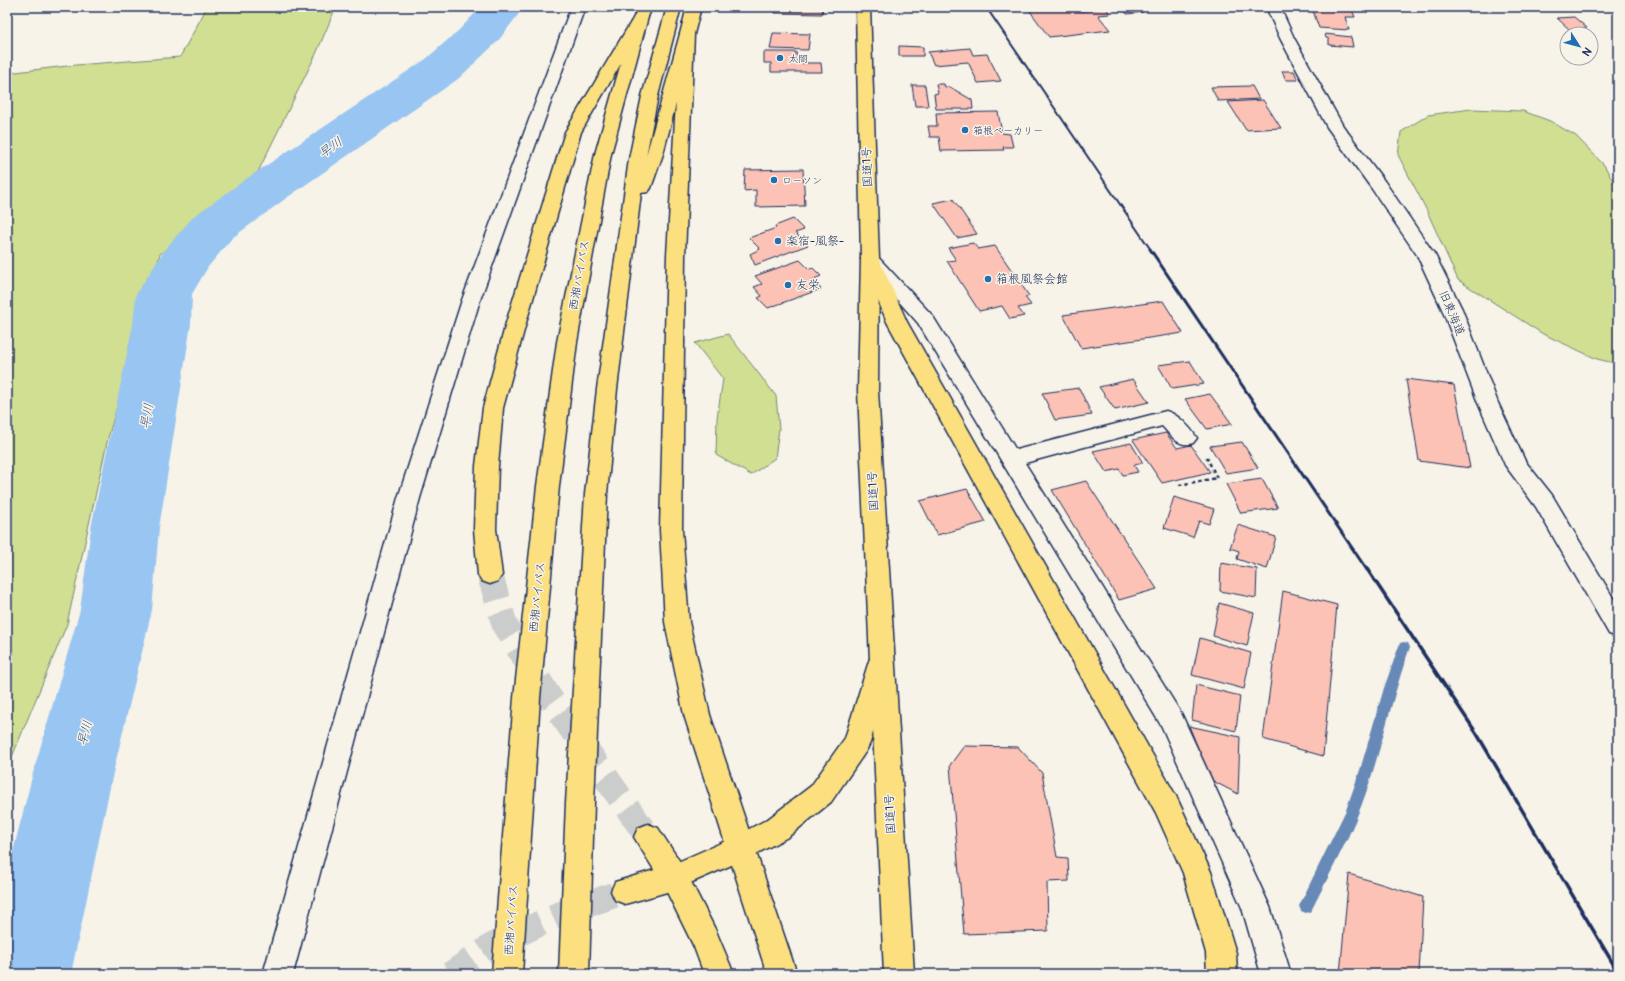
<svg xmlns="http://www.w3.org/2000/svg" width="1625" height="981" viewBox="0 0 1625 981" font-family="Pangolin,'Klee One',sans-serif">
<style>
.green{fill:#d0df92;stroke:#768778}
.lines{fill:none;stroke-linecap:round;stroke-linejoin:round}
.stream{fill:#6689b7;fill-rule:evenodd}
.river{fill:#98c5f2;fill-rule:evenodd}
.building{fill:#fcc2b5;stroke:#1b2f5e}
.trunk-tunnel{stroke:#cbcccc;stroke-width:26;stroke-dasharray:26 13;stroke-linecap:butt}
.motorway-tunnel{stroke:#cbcccc;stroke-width:26;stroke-dasharray:26 13;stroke-linecap:butt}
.minor-casing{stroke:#1b2f5e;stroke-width:3}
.trunk-casing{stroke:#1b2f5e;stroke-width:3}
.motorway-casing{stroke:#1b2f5e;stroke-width:3}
.path{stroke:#1b2f5e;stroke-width:2.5;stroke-dasharray:3.5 3;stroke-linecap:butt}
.minor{fill:#f7f3e8;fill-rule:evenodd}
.trunk{fill:#fce080;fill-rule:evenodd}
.motorway{fill:#fce080;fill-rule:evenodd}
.rail-far2{stroke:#1b2f5e;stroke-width:2}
.rail-far1{stroke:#1b2f5e;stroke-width:3}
.rail{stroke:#1b2f5e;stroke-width:3.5}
.poi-dot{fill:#1f6fb2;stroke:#f7f3e8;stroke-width:1.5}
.labels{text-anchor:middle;stroke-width:3;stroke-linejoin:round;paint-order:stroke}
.far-poi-label{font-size:10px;fill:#1b2f5e;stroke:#f7f3e8;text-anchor:start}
.street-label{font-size:12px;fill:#1b2f5e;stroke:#f7f3e8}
.poi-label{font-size:12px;fill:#1b2f5e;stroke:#f7f3e8;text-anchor:start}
.water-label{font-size:13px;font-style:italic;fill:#3a5483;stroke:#f7f3e8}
</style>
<rect width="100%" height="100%" fill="#f7f3e8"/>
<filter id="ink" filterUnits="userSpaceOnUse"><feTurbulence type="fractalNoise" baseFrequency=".025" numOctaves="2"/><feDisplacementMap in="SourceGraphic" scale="8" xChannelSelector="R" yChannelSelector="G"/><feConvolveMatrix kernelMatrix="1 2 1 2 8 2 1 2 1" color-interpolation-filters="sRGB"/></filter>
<g filter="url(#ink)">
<path class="green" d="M207,7H336L316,54L252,184L160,254L108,438L67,624L7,769V73L76,65L180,57Z
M1471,109L1523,111L1550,121L1576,136L1604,165L1618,189V364L1597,359L1543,334L1458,280L1427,211L1398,155L1401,132L1428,115Z
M728,334L776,396L779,429L775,458L751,475L716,455L717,418L723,379L695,343Z"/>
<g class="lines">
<path class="stream" d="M1404,642L1408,643L1410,647C1393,694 1383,742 1367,790C1353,832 1331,871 1311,911L1306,913L1301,911L1299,906L1346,810L1360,770L1384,688L1400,643Z"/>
<path class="river" d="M481,7H524L498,41L458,79L285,199L232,238L208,267L192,294L191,324L159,528L152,610L113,773L71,974H7V875L33,773L80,610L91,528L133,324L136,294L166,248L194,216L249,177L426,59L459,30Z"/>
</g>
<path class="building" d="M776,7H823L822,14L775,13Z
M1027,7H1078L1081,11L1106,8L1110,14L1098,15L1110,30L1049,37Z
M1121,7H1139L1143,12L1127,14Z
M1312,8L1352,10L1355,17H1345L1349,30L1319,28Z
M1574,17L1587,28L1570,30L1557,18Z
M773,33L810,34L808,50L770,49Z
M1325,34L1351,37L1353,47L1329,45V39L1326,38Z
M899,46L923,47V56H899Z
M970,48L973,55L987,54L1001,81L978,83L968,62L934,65L928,52Z
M764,52H796L797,63H821L822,72H771V63H764Z
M1282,71H1294L1298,80H1286Z
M936,84H944L945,87H950L972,100L973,109H936L934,94L938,93Z
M912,85H925L928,106H915Z
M1252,86L1259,99L1218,101L1211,87Z
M1263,100L1281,128L1246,130L1228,102Z
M998,112L1002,133L1010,134L1013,147H1003L1004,150L941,151L939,137H930L928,126H937L936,113Z
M803,169L805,206L756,207V190L744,191L745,170Z
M953,199L977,234L957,238L933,203Z
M793,219L804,230L795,233L808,245L755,265L750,254L760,249L749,238L776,228L775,226Z
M973,243L978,249L995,246L1029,296L1025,297L1031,305L1018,308L1024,316L1010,319L1002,306L979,311L947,261L956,260L948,248Z
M800,260L809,269L813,268L821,276L812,280L821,289L768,308L758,298L762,296L754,287L762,284L755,276Z
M1163,301L1183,333L1081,348L1063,315Z
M1190,361L1204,384L1172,389L1158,365Z
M1133,379L1149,402L1115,410L1099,387Z
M1406,379L1454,385L1470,468L1419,461Z
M1079,388L1092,415L1055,420L1042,393Z
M1210,394L1232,424L1207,429L1185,399Z
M1166,433L1177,448L1191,445L1210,472L1162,483L1133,440Z
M1242,442L1258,468L1226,473L1210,446Z
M1131,443L1143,463L1134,465L1138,472L1123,475L1119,469L1106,472L1093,451Z
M1262,479L1278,508L1241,513L1226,484Z
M1086,481L1157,589L1119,600L1052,490Z
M967,489L986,522L937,535L920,501Z
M1174,497L1214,509L1209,524L1199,521L1193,537L1164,528Z
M1238,525L1276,537L1267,569L1237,559L1239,551L1230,548Z
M1221,563L1257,569L1256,598L1220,591Z
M1283,591L1337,605L1323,756L1263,739Z
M1219,603L1254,613L1247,646L1213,636Z
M1200,638L1251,653L1244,689L1192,675Z
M1196,685L1240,696L1236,731L1192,720Z
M1189,726L1240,737L1238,794L1211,780Z
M964,746L1018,747L1042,773L1057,857L1068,858L1069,881L1047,882L1048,931L964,934L950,765Z
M1349,874L1423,897L1419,974H1340Z"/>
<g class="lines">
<path class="trunk-tunnel" d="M490,575L505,626L549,697L648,837"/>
<path class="motorway-tunnel" d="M451,974L492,946L558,915L625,891"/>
<defs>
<path id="minor" d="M571,7H585L480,300L420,498L293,974H263L398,498L462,300Z
M1266,7H1280L1294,38L1343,126L1385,182L1435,255L1462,309L1498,403L1525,461L1552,495L1618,606V637L1609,634L1536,507L1505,465L1478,403L1442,309L1417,255L1372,189L1327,127L1280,38Z
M870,253L876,255L932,315L1016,450L1166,411C1178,414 1190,427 1197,438L1193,443C1178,448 1172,436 1162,426L1025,463L1181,713L1270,907L1291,974H1261L1242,908L1162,727L918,323L861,259L864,255Z"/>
<path id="trunk" d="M638,7H652L648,17L581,132L526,323L503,408L498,466L496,529L502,575L498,581L490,584L482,581L478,575L474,529L476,466L483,408L506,323L565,132L634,17Z
M687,7H701L694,34L685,255L682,530L689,622L710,715L797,974H767L684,715L665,622L660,530L667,255L680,34Z
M856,7H870L879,259L878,391L914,974H884L858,391L861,259Z
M648,824L658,828L684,868L716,931L734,974H704L694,947L664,886L634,837L638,828Z"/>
<path id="motorway" d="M667,7H681L658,96L646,156L680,34L682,31L687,30L692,31L694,34L663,154L651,188L648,192L641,193L617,389L607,494L594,803L589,974H559L566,803L585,494L597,389L629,159L642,96Z
M641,13L646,14L648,17L611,154L577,342L559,486L540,698L522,974H492L514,698L537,486L557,342L595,154L634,17L636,14Z
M870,253L876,255L879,259L907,322L1176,796L1211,872L1236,953L1237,974H1207L1206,953L1183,873L1156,813L887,322L861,259L864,255Z
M881,651L890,654L893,661L870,743L866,751L831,802L788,837L750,857L674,890L625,904L615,900L611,891L615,882L671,865L730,839L768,819L811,786L845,738L869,661L872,654Z"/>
</defs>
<use href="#minor" class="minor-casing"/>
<use href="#trunk" class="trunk-casing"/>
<use href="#motorway" class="motorway-casing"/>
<path class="path" d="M1179,485L1217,478L1206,456"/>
<use href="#minor" class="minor"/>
<use href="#trunk" class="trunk"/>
<use href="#motorway" class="motorway"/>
<path class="rail-far2" d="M986,7L1151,250"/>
<path class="rail-far1" d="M1150,249L1367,570"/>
<path class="rail" d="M1367,569L1477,734L1618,972"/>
</g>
</g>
<g class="poi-dot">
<circle cx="780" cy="58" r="4"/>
<circle cx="965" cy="130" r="4"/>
<circle cx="774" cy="180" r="4"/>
<circle cx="778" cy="241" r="4"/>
<circle cx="988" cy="279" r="4"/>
<circle cx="788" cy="285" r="4"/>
</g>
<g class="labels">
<g class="far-poi-label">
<text x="788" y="62">太閤</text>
<text x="973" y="134">箱根ベーカリー</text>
<text x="782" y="184">ローソン</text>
</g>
<g class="street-label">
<text transform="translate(867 167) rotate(-92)" y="4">国道1号</text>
<text transform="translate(579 275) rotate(-80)" y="4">西湘バイパス</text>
<text transform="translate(1452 313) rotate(67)" y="4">旧東海道</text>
<text transform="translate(873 491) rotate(-93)" y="4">国道1号</text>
<text transform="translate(537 597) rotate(-84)" y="4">西湘バイパス</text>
<text transform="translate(890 814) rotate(-93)" y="4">国道1号</text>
<text transform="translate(511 920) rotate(-86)" y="4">西湘バイパス</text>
</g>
<g class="poi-label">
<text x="786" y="245">楽宿-風祭-</text>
<text x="996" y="283">箱根風祭会館</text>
<text x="796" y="289">友栄</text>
</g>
<g class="water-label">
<text transform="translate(330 147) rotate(-35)" y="5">早川</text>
<text transform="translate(146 416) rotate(-80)" y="5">早川</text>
<text transform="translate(84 733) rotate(-75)" y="5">早川</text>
</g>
</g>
<rect width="1625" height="981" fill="none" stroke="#f7f3e8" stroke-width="24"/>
<rect x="12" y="12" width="1601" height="957" fill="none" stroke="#1b2f5e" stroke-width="1.5" filter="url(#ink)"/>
<g transform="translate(1579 46) rotate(126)"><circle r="19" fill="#f7f3e8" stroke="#9fa5b1"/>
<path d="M0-3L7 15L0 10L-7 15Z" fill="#1f6fb2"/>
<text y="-6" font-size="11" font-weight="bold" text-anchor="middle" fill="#1b2f5e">N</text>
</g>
</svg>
